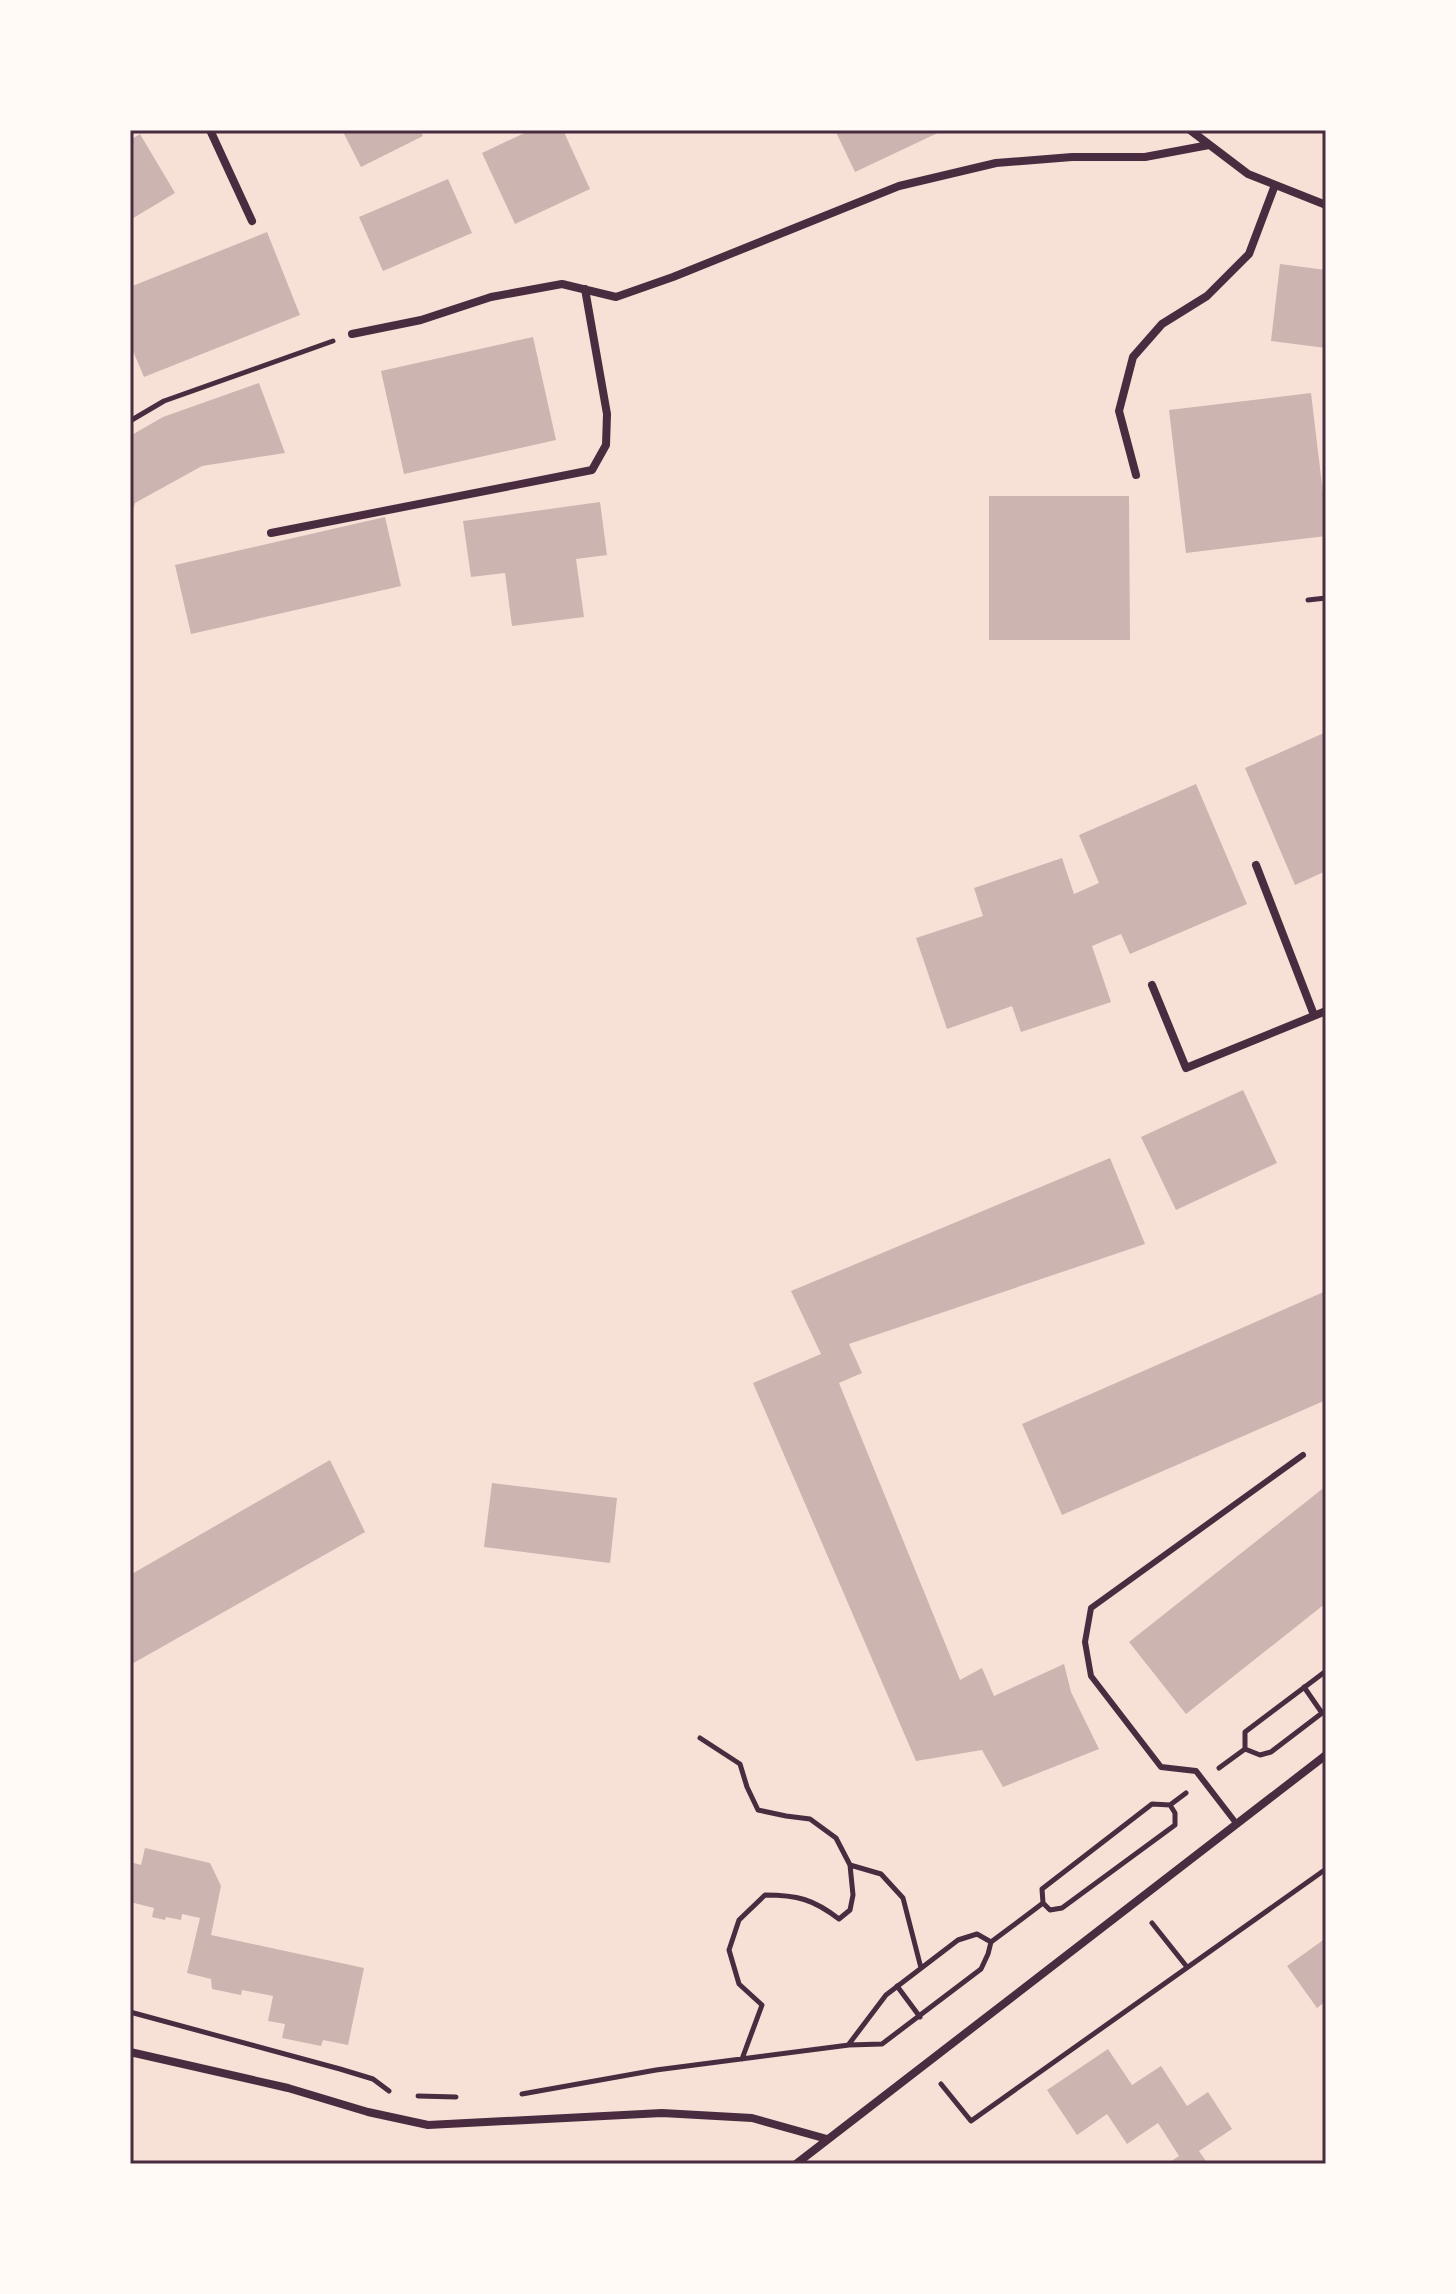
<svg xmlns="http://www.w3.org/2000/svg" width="1456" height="2294" viewBox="0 0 1456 2294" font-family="'Zilla Slab',serif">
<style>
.building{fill:#ccb4b1}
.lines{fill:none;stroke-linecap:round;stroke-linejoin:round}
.path{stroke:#4a2c40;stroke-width:5}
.service{stroke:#4a2c40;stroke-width:6}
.minor{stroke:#4a2c40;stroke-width:8}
.neatline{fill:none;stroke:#4a2c40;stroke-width:3}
</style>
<rect width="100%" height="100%" fill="#f7e1d7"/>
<path class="building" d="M342,130H420L423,136L361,167Z
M531,130H563L590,189L515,224L482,153Z
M835,130H944L855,172Z
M140,134L175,193L130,220V140Z
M448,179L472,233L383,271L359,217Z
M267,232L300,315L144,377L130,344V287Z
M1280,264L1326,270V348L1271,341Z
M533,337L556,440L404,474L381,371Z
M259,383L285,453L202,466L135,503L130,521V436L163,417Z
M1311,393L1326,518V536L1186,553L1169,410Z
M989,496H1129L1130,640H989Z
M600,502L607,555L576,559L584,617L512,626L505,573L471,577L463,521Z
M385,517L401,586L191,634L175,565Z
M1326,732V871L1295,885L1245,768Z
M1196,784L1247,904L1130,954L1121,934L1092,946L1111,1002L1021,1032L1012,1006L947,1029L916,938L983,916L974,888L1062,858L1074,894L1099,883L1079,835Z
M1243,1090L1277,1163L1176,1210L1141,1137Z
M1110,1158L1145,1244L849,1344L862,1373L839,1383L960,1680L982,1668L994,1696L1064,1664L1071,1692L1099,1749L1003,1787L982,1750L916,1761L753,1383L821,1354L791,1291Z
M1326,1291V1400L1062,1515L1022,1424Z
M330,1460L365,1532L130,1665V1575Z
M492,1483L617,1498L610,1563L484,1547Z
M1326,1486V1603L1186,1714L1129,1642Z
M145,1848L210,1863L221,1886L211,1935L364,1968L348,2045L323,2040L321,2046L282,2038L285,2024L268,2021L273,1996L242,1990L241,1995L212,1989L211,1979L187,1973L200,1918L182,1914L181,1920L166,1917L165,1920L152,1917L154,1908L130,1902V1862L141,1865Z
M1326,1938V2001L1317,2008L1287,1966Z
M1108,2049L1132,2085L1161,2066L1187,2106L1208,2092L1232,2129L1199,2151L1208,2164H1167L1179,2156L1158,2123L1127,2144L1107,2114L1077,2135L1047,2090Z"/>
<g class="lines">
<path class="path" d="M130,421L164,401L333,341
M1308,600L1326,598
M1304,1687L1322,1713
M700,1738L740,1764L747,1787L758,1810L786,1816L810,1819L836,1838L850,1865L853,1895L850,1910L839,1919C813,1899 797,1895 765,1895L739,1920L729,1950L739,1984L762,2005L742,2059
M1245,1749V1732L1326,1671
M1245,1749L1260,1755L1271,1752L1326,1710
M1219,1768L1245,1749
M850,1865L881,1874L903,1898L921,1968
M1043,1903L1042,1889L1152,1804L1170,1805L1186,1793
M1043,1903L1050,1910L1062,1908L1175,1825V1813L1170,1805
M1152,1923L1187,1967
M897,1986L920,2017
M130,2012L340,2069L373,2079L389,2091
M849,2044L886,1995L958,1940L977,1934L991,1942
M941,2084L971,2121L1326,1869
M522,2094L656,2070L849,2045L882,2044L981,1969L988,1954L991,1942L1043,1903
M418,2096L456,2097"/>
<path class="service" d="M1236,1823L1196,1771L1161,1767L1091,1676L1085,1642L1091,1608L1303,1455"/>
<path class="minor" d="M210,130L252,221
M1190,130L1248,174L1326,205
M352,334L421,320L491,297L562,284L616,297L673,277L899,186L996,163L1072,157H1145L1209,145
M1136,475L1119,411L1133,357L1162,324L1207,296L1249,254L1275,185
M271,533L592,470L606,445L607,414L585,289
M1256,865L1314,1015
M1152,985L1186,1068L1326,1011
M130,2052L288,2088L368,2112L428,2125L662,2113L752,2118L827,2139
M796,2164L1326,1755"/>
</g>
<rect width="1456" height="2294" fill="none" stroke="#fffaf5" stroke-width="264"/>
<rect x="132" y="132" width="1192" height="2030" class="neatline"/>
</svg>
